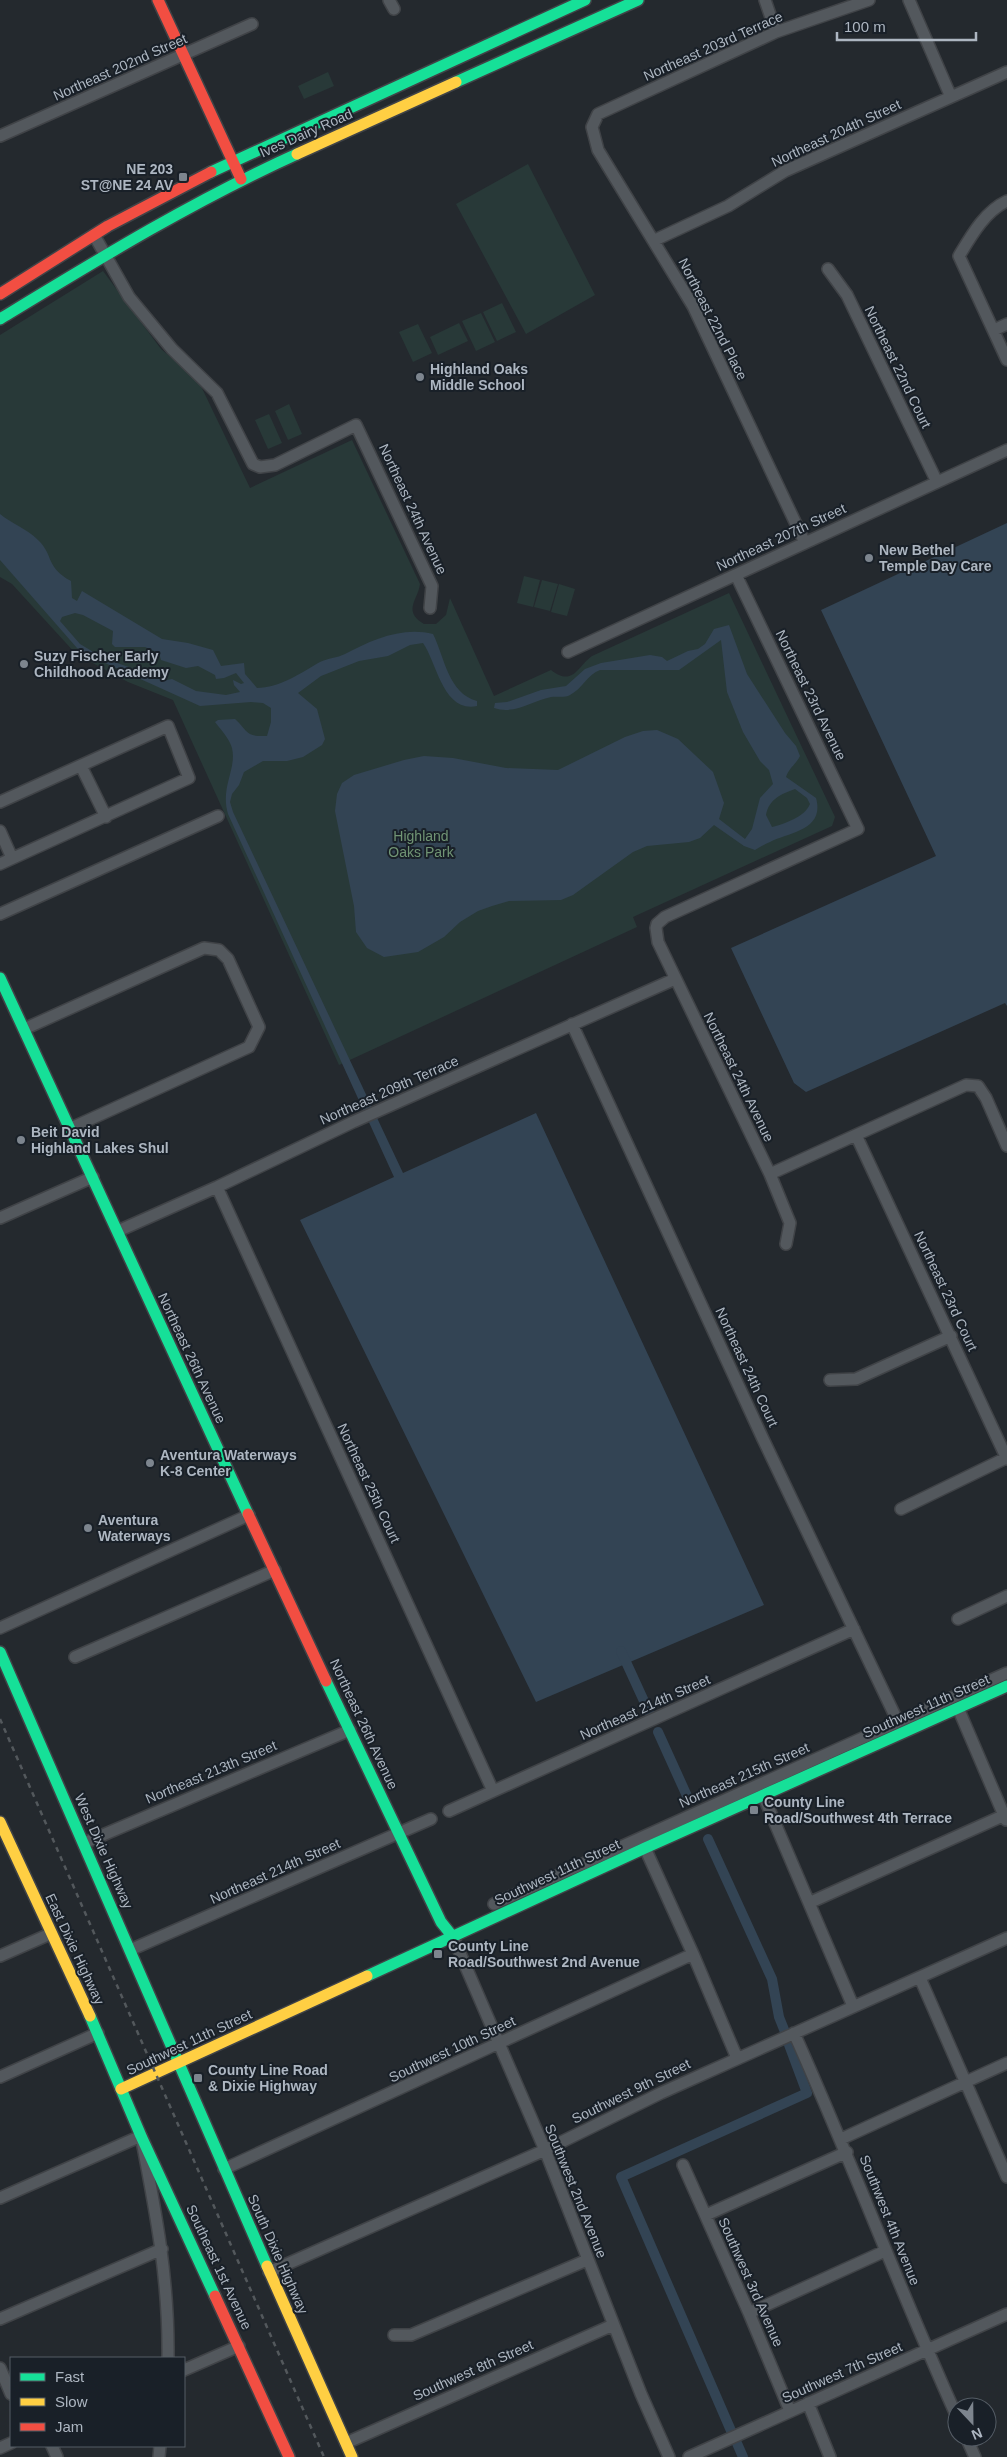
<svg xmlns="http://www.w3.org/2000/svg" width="1007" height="2457" viewBox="0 0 1007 2457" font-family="Arial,sans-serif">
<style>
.green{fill:#283938}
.water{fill:#334454;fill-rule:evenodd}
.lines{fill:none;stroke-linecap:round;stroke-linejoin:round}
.canal{stroke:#334454;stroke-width:10}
.street-casing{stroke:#404347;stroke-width:14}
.fast-casing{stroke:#404347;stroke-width:14}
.slow-casing{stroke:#404347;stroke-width:14}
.jam-casing{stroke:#404347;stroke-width:14}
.street{stroke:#53585d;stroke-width:11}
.fast{stroke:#16e098;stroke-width:11}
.slow{stroke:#ffcf43;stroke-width:11}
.jam{stroke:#f24e42;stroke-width:11}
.rail{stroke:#53585c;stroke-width:2.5;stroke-dasharray:5 5;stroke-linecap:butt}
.poi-dot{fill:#7d858e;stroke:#192028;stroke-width:2}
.labels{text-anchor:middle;stroke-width:4;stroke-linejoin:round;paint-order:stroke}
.street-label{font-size:14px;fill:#adb6c1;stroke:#192028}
.poi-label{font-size:14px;font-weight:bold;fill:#adb6c1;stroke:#192028;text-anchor:start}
.park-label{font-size:14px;fill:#709474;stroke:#192028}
</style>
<rect width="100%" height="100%" fill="#24292e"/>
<path class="green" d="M328,72L334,86L304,99L298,86Z
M528,164L595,295L526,334L456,204Z
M103,271L161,349L198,380L250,488L352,440L420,584C418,600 402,611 424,624H436L446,615L450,598L494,696L551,670C573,687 577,667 592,656L729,593L835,817L832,826L633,917L637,927L339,1065L173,700L128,682L76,654L12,584L0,577V335Z
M502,303L516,332L497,341L483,312Z
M481,313L495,342L476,351L462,321Z
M459,323L468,341L438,355L430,337Z
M418,324L432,353L413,362L399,332Z
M289,404L302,434L288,440L275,411Z
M269,414L282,443L268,449L255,420Z
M524,576L540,580L533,607L517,603Z
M542,580L558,584L550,611L534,607Z
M559,584L575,589L567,616L551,612Z"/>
<path class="water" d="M0,514C12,524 26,528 38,540C54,555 45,567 71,581L72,598L77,601L82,591L162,639L188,643L213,650L221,666L244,663L245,674L257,688C279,688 301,673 320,662C328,658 337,658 345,654C371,640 403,626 433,634C445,658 448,693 477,701V706C443,713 437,663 423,643L410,645L388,656L359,661L321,676L298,693L317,709L325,739L322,745L303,757L287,761H263L244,772L239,785L232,794L230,802L233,812L403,1173L536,1113L764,1605L536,1702L300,1220L394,1177L228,814C220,787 237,769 232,748C229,738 221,730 215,722L218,720L235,719C249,732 245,737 267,736L271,722V708L263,703L251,702L200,706L94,658L77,648L0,560ZM75,613L83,615L113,631L112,644L115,647H145L159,653L161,660L186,668L198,666L215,675L216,679L224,678L236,673L244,683L241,684L233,680L234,685L240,692L226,695L196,691L172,679L167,680L117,663L100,656L80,644L60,621L62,617Z
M1007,523V1006L1005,1003L806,1092L794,1083L731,948L936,856L821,610Z
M729,625L747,674L785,733L796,746L800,756C796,764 789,768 786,777L816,798C825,830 790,832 770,842C765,844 760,847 755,850L744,846L714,825L700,838L689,842L647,846L633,852L573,895L561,900L509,901L492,906L478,911L460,922L444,937L418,952L384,957L367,948L356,932L354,906L335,811L337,794L342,783L354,775L404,760L424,756L453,758L506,768L558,770L625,737L643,731L657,730L678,739L713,772L724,803L719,819L745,839L752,829L760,798L773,784L769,770L760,761L743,732L727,692L721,640L679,670H600C588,674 582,689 570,695C565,698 557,696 551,697C531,701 515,715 494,708L495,703L507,702L541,690L566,686L585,669L601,663L650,655L662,657L667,661L688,651L698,649L705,644L714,629ZM795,789L807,798L810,804C805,817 784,824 772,827L766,815C769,799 781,794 795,789Z"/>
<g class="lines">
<path class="canal" d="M621,1651L649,1712
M658,1732L687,1796
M708,1839L772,1979L779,2017L785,2032
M732,2433L621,2177L807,2093L788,2042
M736,2441L743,2457"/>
<defs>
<path id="street" d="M389,0L394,9
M765,0L776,32
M909,0L951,97
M0,136L252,24
M1007,201C985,211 971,236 959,256L1007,360
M94,235L129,297L172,349L217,393L253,464L260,467L275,465L356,425L432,586L430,608
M655,240L728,206L785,171L1007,72
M828,269L847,295L937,482
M994,330L1007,324
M805,543L693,306L598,150L592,127L598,114L776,32L869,0
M736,575L858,829L665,917L657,924L656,928L658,942L770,1174L790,1223L786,1244
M568,652L1007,450
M81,766L106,817
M0,802L168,726L189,778L0,864
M0,831L12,858
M0,914L218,816
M572,1024L763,1439L898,1722
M24,1029L204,948L219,950L228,959L259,1027L249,1047L71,1128
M856,1135L1007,1459
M770,1174L966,1085L978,1086L986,1098L1007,1146
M217,1187L493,1791
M0,1218L93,1177
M118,1231L217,1187L353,1122L675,979
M830,1380L856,1379L951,1336
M901,1509L1006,1458
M958,1619L1007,1596
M0,1628L249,1515
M75,1657L275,1570
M958,1708L1006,1820
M763,1795L853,2006
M449,1811L854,1629
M84,1843L350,1730
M645,1848L693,1954L737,2058
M811,1902L1007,1814
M494,1904L1007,1673
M453,1937L545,2150L641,2394L669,2457
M130,1950L431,1819
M0,1956L50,1934
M920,1978L1007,2177
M794,2033C851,2160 900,2291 957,2417
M0,2077L98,2033
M841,2139L1007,2063
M683,2165L749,2313L790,2411
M224,2169L693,1954
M0,2198L141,2136C156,2213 169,2280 168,2358
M706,2215L847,2152
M269,2272L545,2150L661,2093L1007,1938
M749,2313L885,2251
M0,2319L162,2249
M394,2335H411L587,2260
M0,2368L11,2394
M184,2370L239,2346
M808,2403L830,2457
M966,2437L975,2457
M346,2443L613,2325
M52,2446L57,2457
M0,2448L11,2443
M159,2457L160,2446
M689,2457L1007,2314"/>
<path id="fast" d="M456,82L638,0
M211,172L585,0
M0,319C97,260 193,201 297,154
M0,978L248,1514
M0,1652L267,2266
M326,1681L441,1922L453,1937
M367,1976L645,1848L1007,1686
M90,2016L141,2136L215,2296"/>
<path id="slow" d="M297,154L456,82
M0,1822L90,2016
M121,2089L367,1976
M267,2266L352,2457"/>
<path id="jam" d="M158,0L241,179
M0,294L108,226L211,172
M248,1514L326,1681
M215,2296L289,2457"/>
</defs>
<use href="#street" class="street-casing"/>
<use href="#fast" class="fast-casing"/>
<use href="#slow" class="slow-casing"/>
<use href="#jam" class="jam-casing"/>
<use href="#street" class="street"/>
<use href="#fast" class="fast"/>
<use href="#slow" class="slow"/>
<use href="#jam" class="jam"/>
<path class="rail" d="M0,1719L324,2457"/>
</g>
<g class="poi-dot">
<rect x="178" y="172" width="10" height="10" rx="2.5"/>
<circle cx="420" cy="377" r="5"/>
<circle cx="869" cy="558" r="5"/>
<circle cx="24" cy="664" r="5"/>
<circle cx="21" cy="1140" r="5"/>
<circle cx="150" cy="1463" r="5"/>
<circle cx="88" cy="1528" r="5"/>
<rect x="749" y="1805" width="10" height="10" rx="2.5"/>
<rect x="433" y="1949" width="10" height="10" rx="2.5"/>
<rect x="193" y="2073" width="10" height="10" rx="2.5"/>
</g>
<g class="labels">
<g class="street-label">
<text transform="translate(713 46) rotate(-24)" y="5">Northeast 203rd Terrace</text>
<text transform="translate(120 67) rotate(-24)" y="5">Northeast 202nd Street</text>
<text transform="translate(306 133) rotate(-24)" y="5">Ives Dairy Road</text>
<text transform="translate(836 133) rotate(-25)" y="5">Northeast 204th Street</text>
<text transform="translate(713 319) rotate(63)" y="5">Northeast 22nd Place</text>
<text transform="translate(898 367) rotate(64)" y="5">Northeast 22nd Court</text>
<text transform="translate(413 509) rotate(65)" y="5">Northeast 24th Avenue</text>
<text transform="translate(781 537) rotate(-25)" y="5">Northeast 207th Street</text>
<text transform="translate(811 695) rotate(64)" y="5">Northeast 23rd Avenue</text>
<text transform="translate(739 1077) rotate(64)" y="5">Northeast 24th Avenue</text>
<text transform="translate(389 1090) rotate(-24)" y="5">Northeast 209th Terrace</text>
<text transform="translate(946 1291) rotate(65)" y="5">Northeast 23rd Court</text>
<text transform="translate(192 1358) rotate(65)" y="5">Northeast 26th Avenue</text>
<text transform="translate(747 1367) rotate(65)" y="5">Northeast 24th Court</text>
<text transform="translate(369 1483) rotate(65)" y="5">Northeast 25th Court</text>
<text transform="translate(926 1706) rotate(-24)" y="5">Southwest 11th Street</text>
<text transform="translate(645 1707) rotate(-24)" y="5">Northeast 214th Street</text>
<text transform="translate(364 1724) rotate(65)" y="5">Northeast 26th Avenue</text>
<text transform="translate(211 1772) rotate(-23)" y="5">Northeast 213th Street</text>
<text transform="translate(744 1775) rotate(-24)" y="5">Northeast 215th Street</text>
<text transform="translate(104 1851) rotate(66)" y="5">West Dixie Highway</text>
<text transform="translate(275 1871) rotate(-24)" y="5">Northeast 214th Street</text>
<text transform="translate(557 1872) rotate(-25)" y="5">Southwest 11th Street</text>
<text transform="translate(75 1949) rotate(65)" y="5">East Dixie Highway</text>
<text transform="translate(189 2042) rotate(-25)" y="5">Southwest 11th Street</text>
<text transform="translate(452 2049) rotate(-25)" y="5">Southwest 10th Street</text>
<text transform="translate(631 2091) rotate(-26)" y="5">Southwest 9th Street</text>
<text transform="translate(576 2191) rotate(68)" y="5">Southwest 2nd Avenue</text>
<text transform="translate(890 2220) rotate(68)" y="5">Southwest 4th Avenue</text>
<text transform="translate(278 2254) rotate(66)" y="5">South Dixie Highway</text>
<text transform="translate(219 2267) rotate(65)" y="5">Southeast 1st Avenue</text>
<text transform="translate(751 2282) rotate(66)" y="5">Southwest 3rd Avenue</text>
<text transform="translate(473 2370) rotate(-24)" y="5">Southwest 8th Street</text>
<text transform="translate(842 2372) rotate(-24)" y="5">Southwest 7th Street</text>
</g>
<g class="poi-label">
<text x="173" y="174" text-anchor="end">NE 203<tspan x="173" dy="16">ST@NE 24 AV</tspan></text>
<text x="430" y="374">Highland Oaks<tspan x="430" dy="16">Middle School</tspan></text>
<text x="879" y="555">New Bethel<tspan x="879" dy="16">Temple Day Care</tspan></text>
<text x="34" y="661">Suzy Fischer Early<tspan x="34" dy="16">Childhood Academy</tspan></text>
<text x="31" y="1137">Beit David<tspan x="31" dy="16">Highland Lakes Shul</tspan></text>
<text x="160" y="1460">Aventura Waterways<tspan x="160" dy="16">K-8 Center</tspan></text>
<text x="98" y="1525">Aventura<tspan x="98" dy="16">Waterways</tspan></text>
<text x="764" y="1807">County Line<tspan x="764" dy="16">Road/Southwest 4th Terrace</tspan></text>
<text x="448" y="1951">County Line<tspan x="448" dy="16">Road/Southwest 2nd Avenue</tspan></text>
<text x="208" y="2075">County Line Road<tspan x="208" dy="16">&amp; Dixie Highway</tspan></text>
</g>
<g class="park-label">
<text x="421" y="841">Highland<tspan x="421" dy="16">Oaks Park</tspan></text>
</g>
</g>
<rect x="10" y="2357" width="175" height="90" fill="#192028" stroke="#545c65"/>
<rect x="20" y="2373" width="25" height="8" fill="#16e098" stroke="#545c65"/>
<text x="55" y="2382" font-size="15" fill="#adb6c1">Fast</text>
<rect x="20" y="2398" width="25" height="8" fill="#ffcf43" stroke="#545c65"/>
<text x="55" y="2407" font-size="15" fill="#adb6c1">Slow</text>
<rect x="20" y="2423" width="25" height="8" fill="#f24e42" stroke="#545c65"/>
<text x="55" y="2432" font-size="15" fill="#adb6c1">Jam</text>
<g transform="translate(972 2422) rotate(158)"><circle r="24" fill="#192028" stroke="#545c65"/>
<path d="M0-4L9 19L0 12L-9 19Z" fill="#7d858e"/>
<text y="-8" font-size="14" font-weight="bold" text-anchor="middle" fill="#adb6c1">N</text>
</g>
<path d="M837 32v8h139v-8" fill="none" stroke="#adb6c1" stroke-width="2.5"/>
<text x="844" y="32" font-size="15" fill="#adb6c1" stroke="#192028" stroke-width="4" paint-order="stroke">100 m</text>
</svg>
